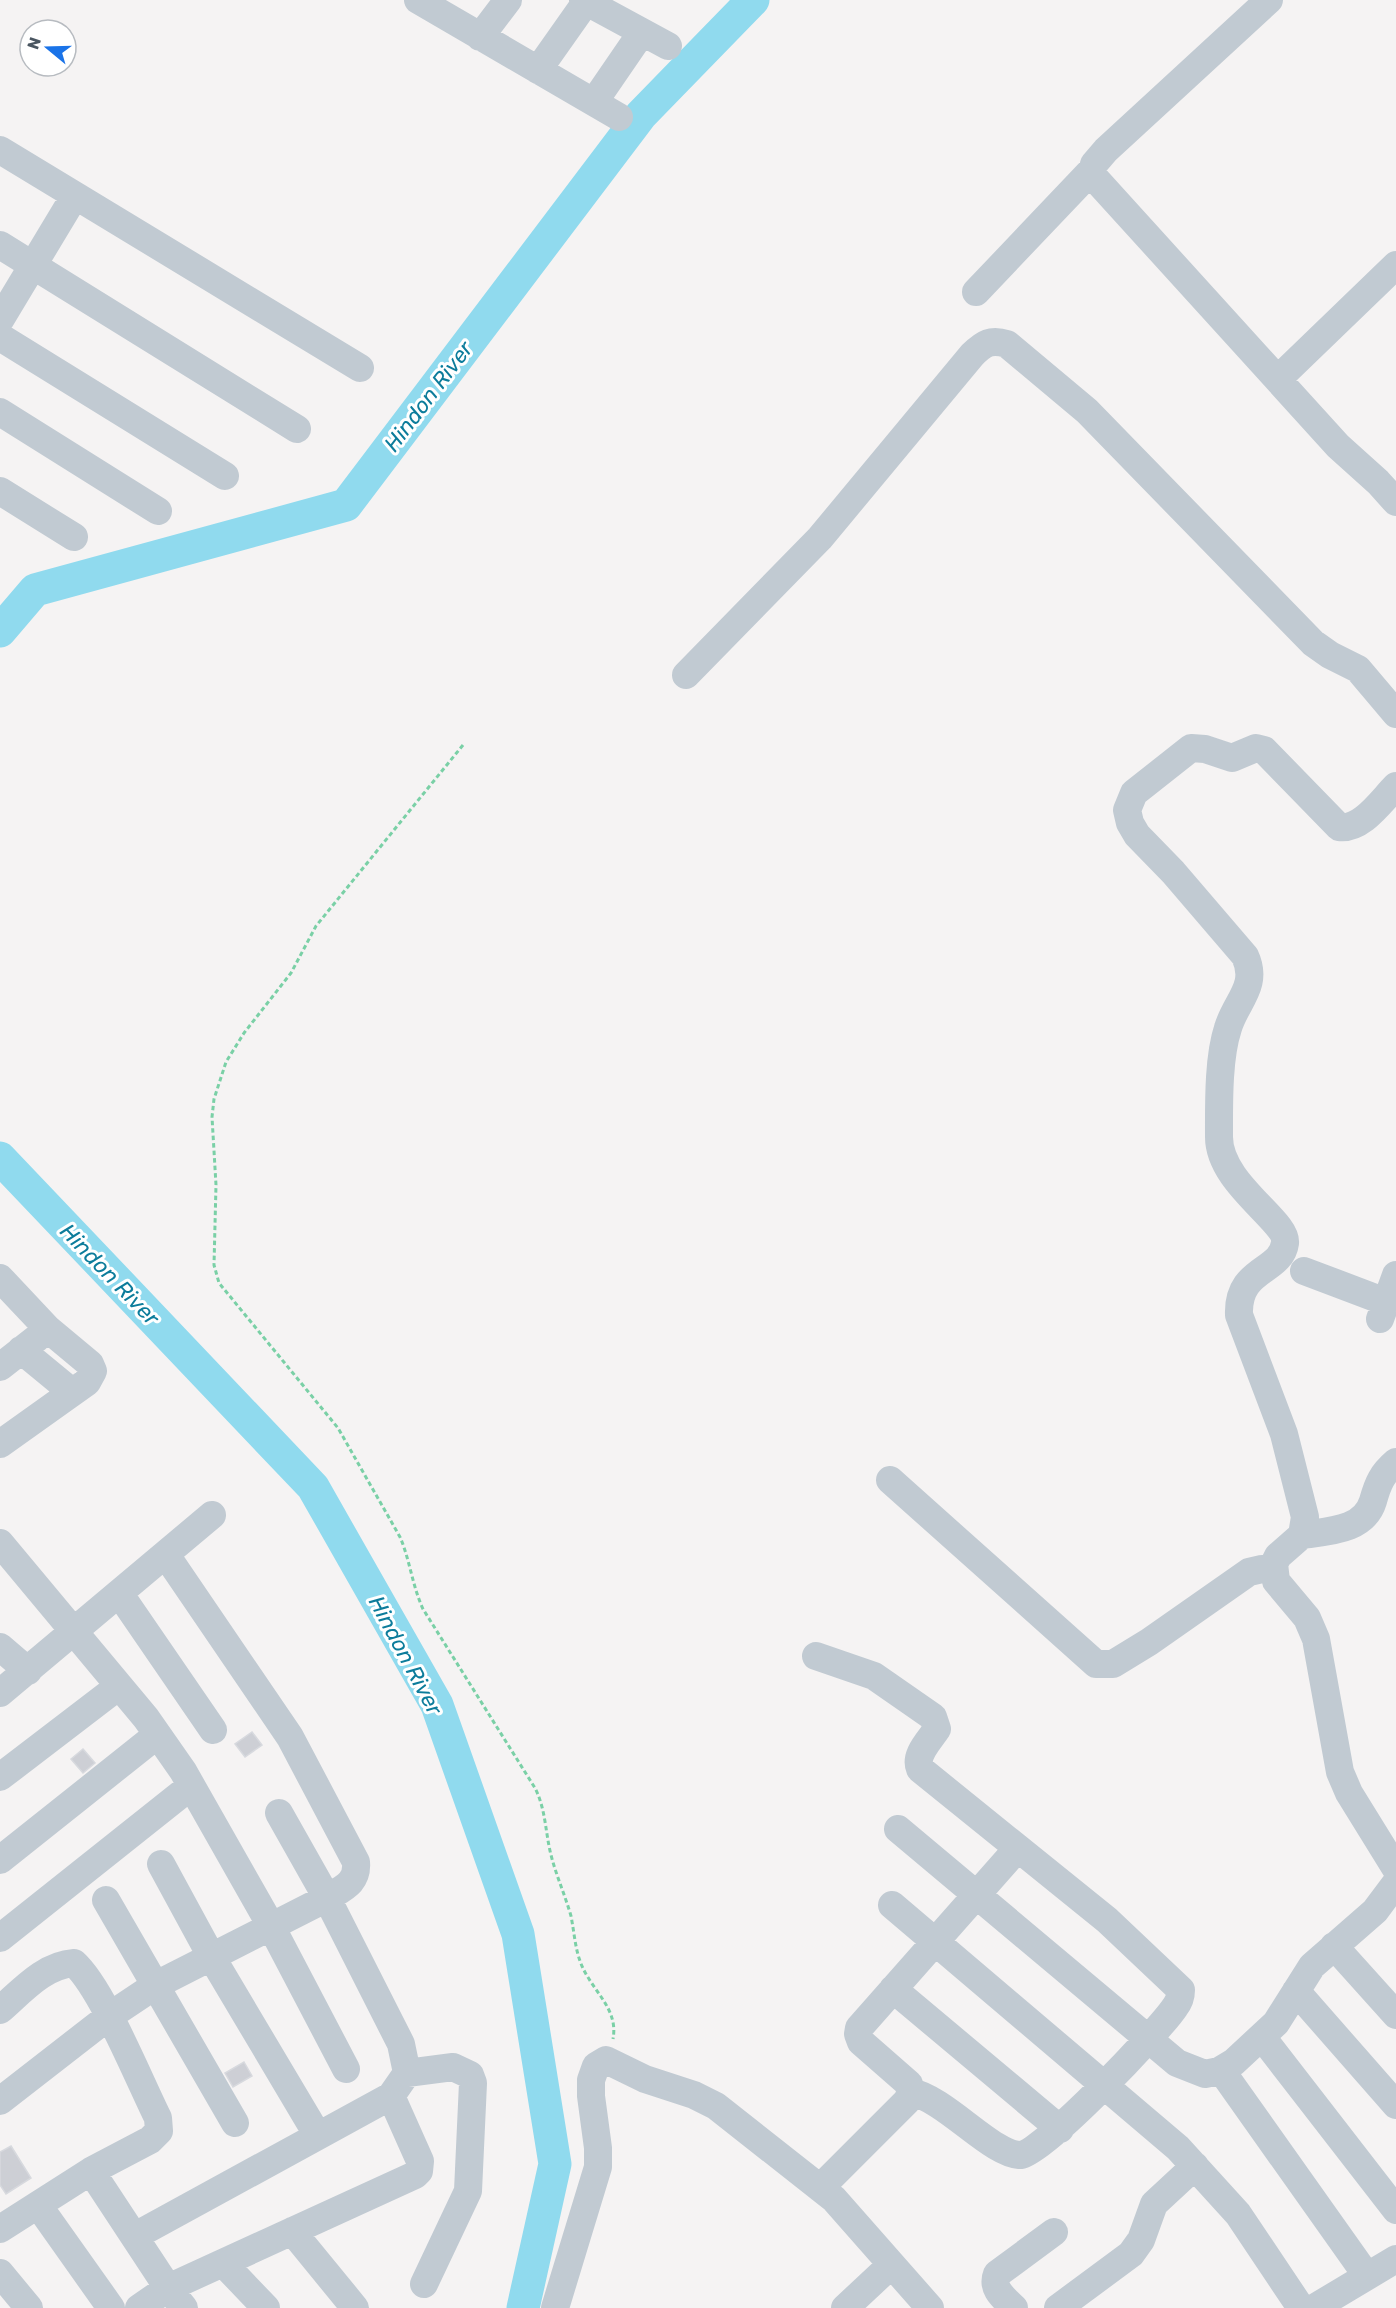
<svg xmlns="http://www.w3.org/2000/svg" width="1396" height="2308" viewBox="0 0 1396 2308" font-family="Rubik,sans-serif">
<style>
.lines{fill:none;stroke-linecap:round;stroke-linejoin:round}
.river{stroke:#90daee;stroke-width:33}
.building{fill:#cdcfd5;stroke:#d7d9de;stroke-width:1.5}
.path{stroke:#7ad0a6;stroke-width:3;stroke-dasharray:4.5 3;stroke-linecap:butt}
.minor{stroke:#c1cad2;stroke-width:28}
.labels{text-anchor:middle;stroke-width:6;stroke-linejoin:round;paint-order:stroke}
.water-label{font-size:22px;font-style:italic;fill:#0c7c9b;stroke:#fff}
</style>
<rect width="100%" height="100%" fill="#f5f3f3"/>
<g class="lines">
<path class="river" d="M0,631L35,590L346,505L641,115L753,0
M0,1158L313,1487L437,1705L518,1934L555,2164L523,2308"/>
</g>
<path class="building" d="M252,1732L262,1745L245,1757L235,1744Z
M83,1749L95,1763L83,1773L71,1759Z
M244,2062L252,2076L233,2087L225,2073Z
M11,2146L31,2178L6,2194L0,2185V2152Z"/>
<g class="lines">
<path class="path" d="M463,745L316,926L291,973L244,1033L226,1062L214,1099L212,1117L216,1185L214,1265L219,1283L338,1428L400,1537C410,1560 412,1585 423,1609L535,1788C546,1810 545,1831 551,1855C556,1875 565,1895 571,1916C574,1931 575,1947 580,1961C590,1990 619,2007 613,2039"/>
<path class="minor" d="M418,0L619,117
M583,0L668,46
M1269,0L1106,150L1094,164L1092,175L1338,446L1378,482L1396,502
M480,37L508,0
M538,70L586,2
M594,102L642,32
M0,150L360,368
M0,245L297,429
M976,292L1092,170
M0,320L74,197
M0,337L225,476
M1278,379L1396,265
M0,412L158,511
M0,491L74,537
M686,675L820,538L972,355C984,343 991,339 1007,344L1087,411L1313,643L1330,655L1358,669L1396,714
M1396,786C1381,801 1362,830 1339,827L1264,750L1256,748L1232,758L1205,749L1191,748L1134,793L1127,810L1130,823L1137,835L1173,872L1245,956C1259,986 1236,1001 1228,1028C1218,1058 1219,1105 1219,1137C1219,1184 1288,1221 1285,1243C1281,1273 1237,1267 1239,1315L1284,1434L1305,1517L1302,1535L1278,1556L1274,1564L1276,1581L1307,1618L1316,1639L1340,1772L1349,1793L1396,1869
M1304,1271L1386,1302
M0,1278L48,1329L90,1364L93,1371L87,1382L0,1444
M1380,1319L1396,1275
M21,1350L72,1392
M0,1367L37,1338
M890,1480L1096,1664H1113L1149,1642L1249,1572L1262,1569L1274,1572
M1302,1535C1328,1531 1364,1531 1373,1501C1378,1483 1382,1474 1396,1462
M0,1543L146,1718L183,1771L271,1926L346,2069
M119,1593L213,1730
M0,1647L28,1671
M816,1656L874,1676L933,1717L937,1729C929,1741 914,1755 920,1769L1107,1920L1181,1990C1181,1996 1179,2002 1175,2007C1160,2030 1043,2153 1021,2155C993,2156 946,2099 911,2092
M0,1693L212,1515
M0,1777L119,1686
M279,1813L327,1898L401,2044L407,2073L391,2096
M898,1829L1177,2063L1205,2074L1219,2071L1234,2062L1276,2023L1312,1966L1375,1911L1396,1883
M0,1860L157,1735
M161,1864L211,1956L318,2136
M106,1900L235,2123
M892,1905L1178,2148L1238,2214L1301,2308
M0,1938L191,1786
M1334,1946L1396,2015
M893,1989L1060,2129
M1296,1991L1396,2105
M0,2010C22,1991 44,1965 74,1963C102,1988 139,2080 158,2118L159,2131L150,2140L91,2171L0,2229
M1262,2037L1396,2210
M1221,2070L1367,2276
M407,2073L453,2067L470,2075L473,2083L468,2191L424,2284
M0,2101L108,2017L156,1985L327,1898C343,1888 358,1883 356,1862L290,1737L166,1555
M91,2171L168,2288L184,2308
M820,2188L907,2101L911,2092L909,2084L861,2042L858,2034L859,2028L1017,1849
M38,2205L111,2308
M292,2231L355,2308
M135,2236L391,2096L420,2161L419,2171L415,2175L168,2288L139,2308
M223,2263L266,2308
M0,2273L29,2308
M555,2308L598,2167V2148L591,2096V2080L596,2066L606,2060L645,2079L694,2095L716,2106L834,2199L930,2308
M845,2308L891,2265
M1014,2308C1004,2298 991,2289 997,2274L1054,2232
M1058,2308L1131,2254L1141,2240L1154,2204L1195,2166
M1314,2308L1396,2259"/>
</g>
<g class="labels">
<g class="water-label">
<text transform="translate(428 396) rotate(-53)" y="8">Hindon River</text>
<text transform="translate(110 1274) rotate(46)" y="8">Hindon River</text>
<text transform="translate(406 1655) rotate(62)" y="8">Hindon River</text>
</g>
</g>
<g transform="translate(48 48) rotate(289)"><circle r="28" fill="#ffffff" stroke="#b7bbc0" stroke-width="1.5"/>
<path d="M0-4.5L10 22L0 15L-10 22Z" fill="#1a73e8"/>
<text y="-9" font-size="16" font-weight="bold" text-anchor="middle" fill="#4a5661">N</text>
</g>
</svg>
